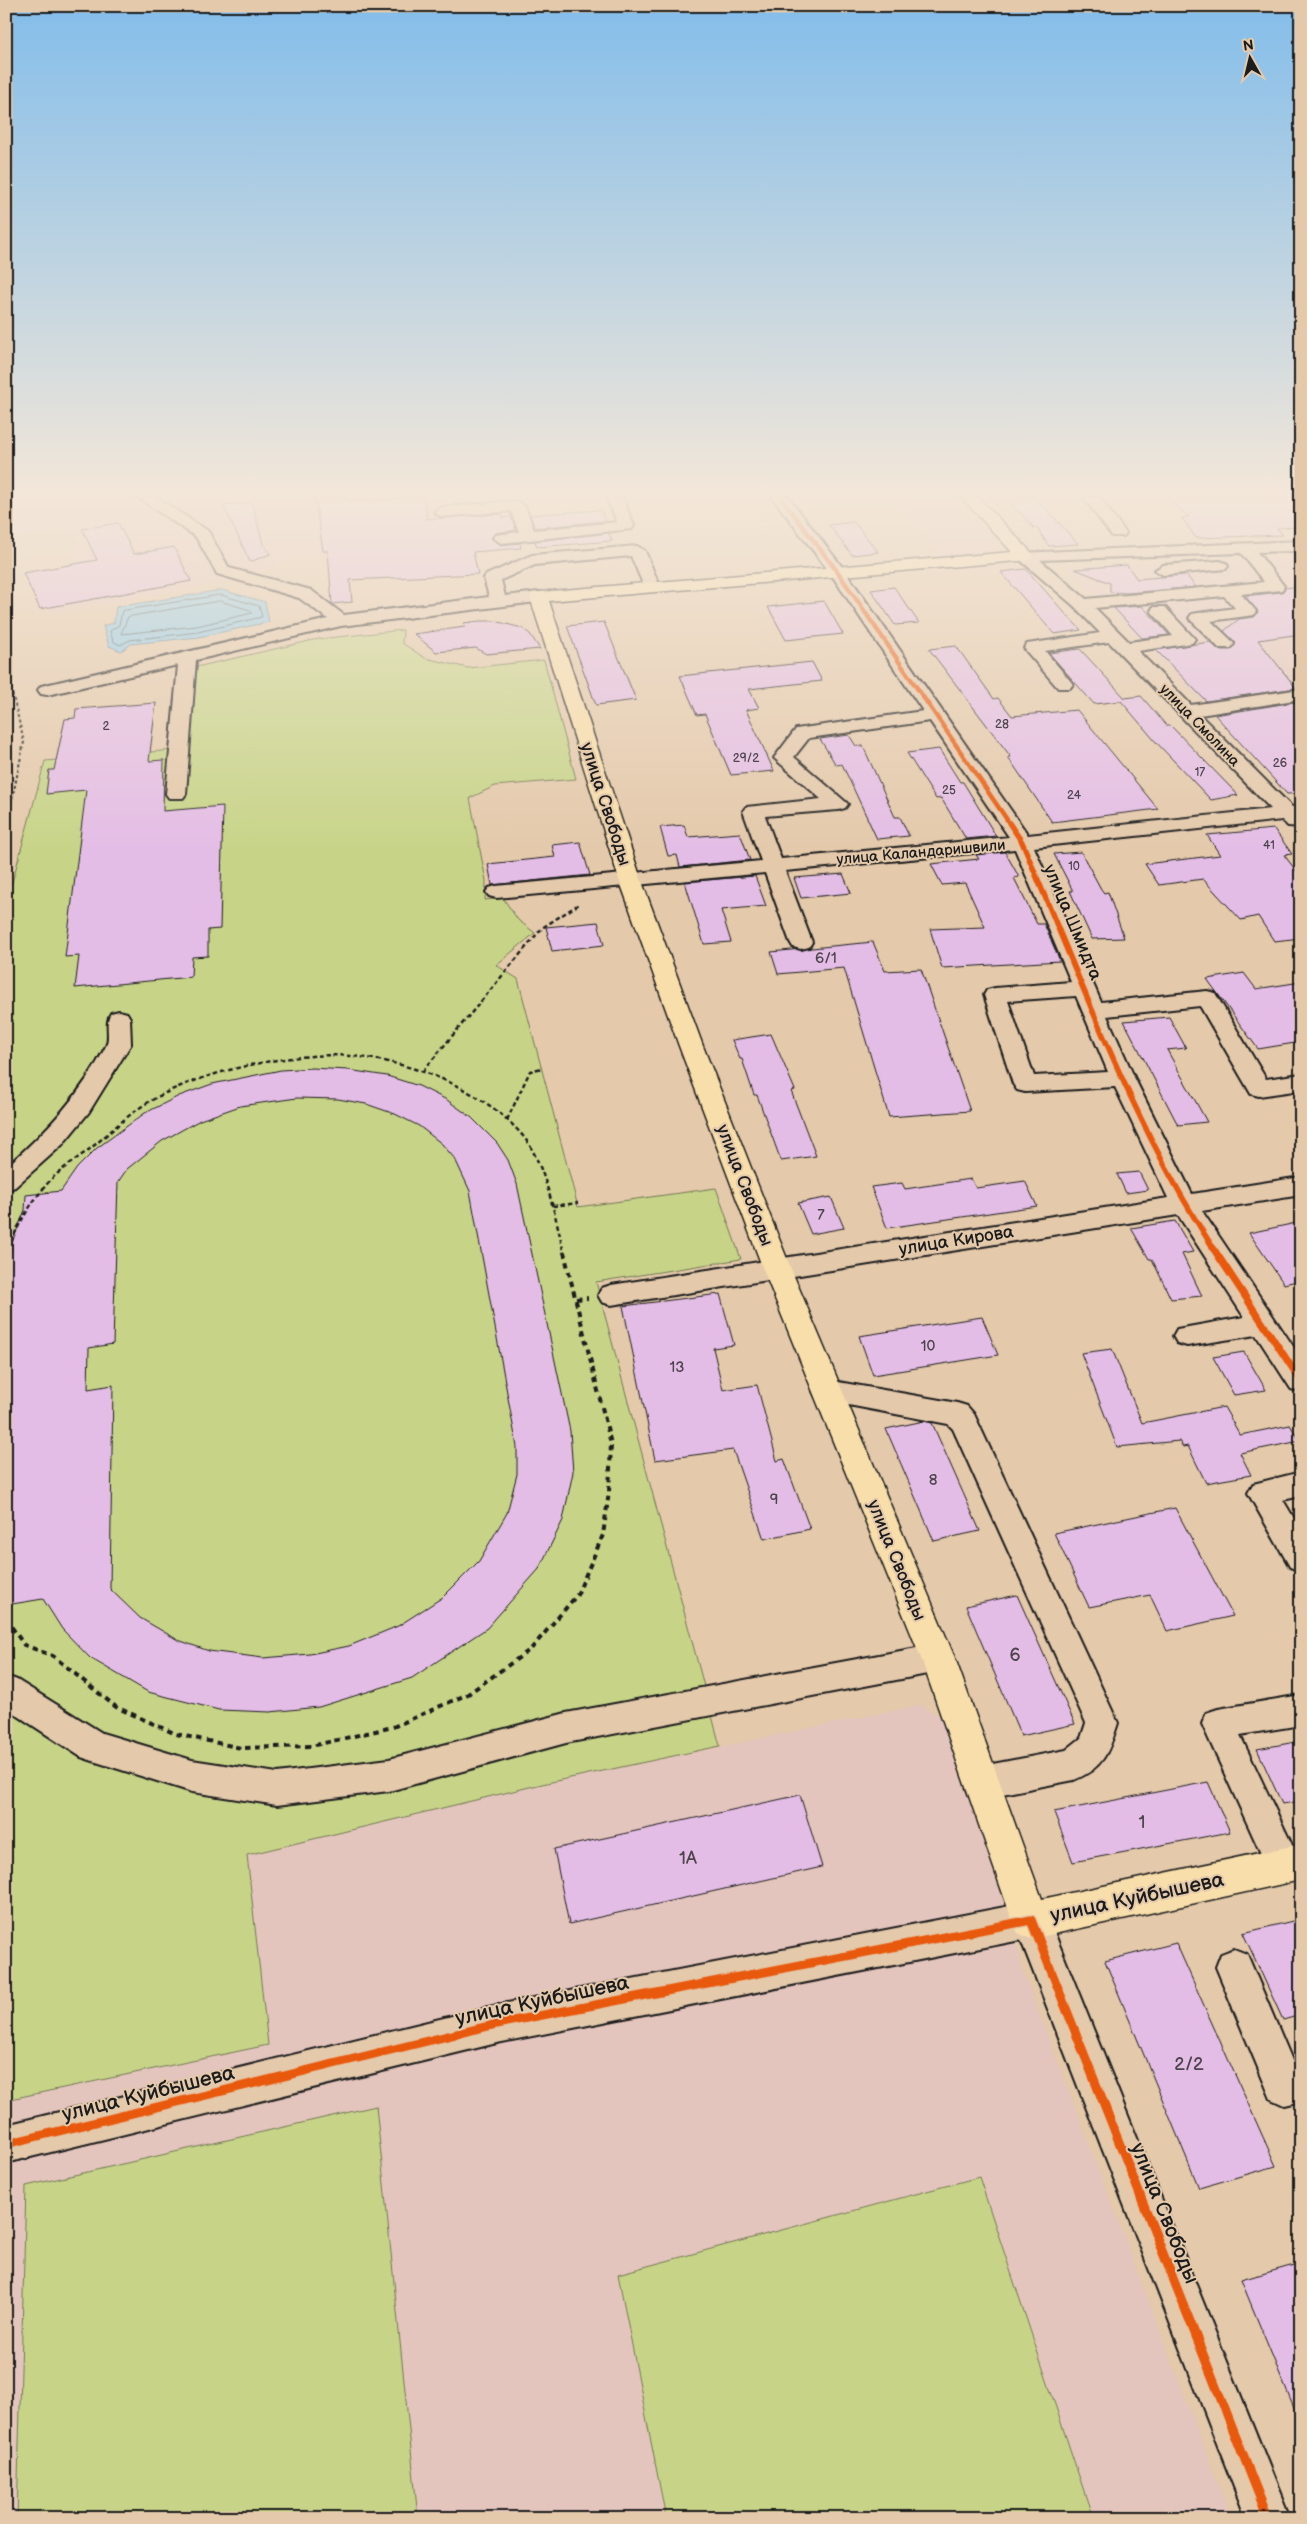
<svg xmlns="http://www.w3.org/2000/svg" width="1307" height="2524" viewBox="0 0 1307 2524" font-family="'Balsamiq Sans',sans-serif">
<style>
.built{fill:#e4c5bd}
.green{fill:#c7d488;stroke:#727852}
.water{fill:#8bcbec;stroke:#5f8599}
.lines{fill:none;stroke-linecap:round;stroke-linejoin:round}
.shore{stroke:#48626f;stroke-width:1}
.building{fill:#e4bde6;stroke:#1c1c1c;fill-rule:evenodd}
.minor-casing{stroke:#1c1c1c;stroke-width:4}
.major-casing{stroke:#1c1c1c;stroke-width:3}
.path-far2{stroke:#1c1c1c;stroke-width:2;stroke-dasharray:3 2.5;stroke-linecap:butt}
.path-far1{stroke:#1c1c1c;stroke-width:2.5;stroke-dasharray:4.5 3;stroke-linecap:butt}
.path{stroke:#1c1c1c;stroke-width:4;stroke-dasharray:5.5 4.5;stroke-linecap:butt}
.minor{fill:#e4c9ab;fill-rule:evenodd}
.major{fill:#f8deab;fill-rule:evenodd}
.cycleway-far3-casing{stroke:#e4c9ab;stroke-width:6}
.cycleway-far2-casing{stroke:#e4c9ab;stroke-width:8}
.cycleway-far1-casing{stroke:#e4c9ab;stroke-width:10}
.cycleway-casing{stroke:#e4c9ab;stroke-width:12}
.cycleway-far3{stroke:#e8590c;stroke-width:4.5}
.cycleway-far2{stroke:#e8590c;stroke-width:5.5}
.cycleway-far1{stroke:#e8590c;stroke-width:7}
.cycleway{stroke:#e8590c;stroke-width:9}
.labels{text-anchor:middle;stroke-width:4;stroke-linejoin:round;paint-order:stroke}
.far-number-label{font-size:12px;fill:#4e444e}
.far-street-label{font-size:15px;fill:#1c1c1c;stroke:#e4c9ab}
.number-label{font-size:15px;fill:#4e444e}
.street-label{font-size:18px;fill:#1c1c1c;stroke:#e4c9ab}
.near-number-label{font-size:18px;fill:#4e444e}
.near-street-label{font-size:21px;fill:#1c1c1c;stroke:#e4c9ab}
</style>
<rect width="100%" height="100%" fill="#e4c9ab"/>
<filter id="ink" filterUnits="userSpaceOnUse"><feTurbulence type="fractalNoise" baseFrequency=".02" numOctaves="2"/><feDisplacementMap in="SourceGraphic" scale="10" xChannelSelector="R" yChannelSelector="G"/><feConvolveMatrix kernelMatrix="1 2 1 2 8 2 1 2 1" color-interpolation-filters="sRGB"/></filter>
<g filter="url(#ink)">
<path class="built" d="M6,497H447L451,543L295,558L229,581L52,613L34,573L70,566L78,538L72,530L6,539Z
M954,499L1004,553L941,558L898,506Z
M1301,558V793L1287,794L1213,713L1066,566Z
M921,1705L942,1718L993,1857L1024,1974L1231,2518H6V2100L268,2045L247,1855L542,1784Z"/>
<path class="green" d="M403,630L402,643L425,658L468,668L544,660L576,779L495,786L470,798L486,881L485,900L503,898L518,920L535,933L496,965L518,979L578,1207L716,1188L741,1259L596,1282L720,1746L542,1784L247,1855L268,2045L6,2100V905L45,761L174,750L179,671L318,639Z
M376,2106L418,2518H17L26,2186Z
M979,2177L1093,2518H666L618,2274Z"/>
<path class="water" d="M222,590L265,602L269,622L199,637L131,644L121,651L109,646L103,626L114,623L116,607Z"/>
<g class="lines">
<path class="shore" d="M221,595L259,606L262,617L198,632L130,640L120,645L113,641L110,631L119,625L122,611Z
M220,601L250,610L252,613L197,626L121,634L128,617Z"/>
</g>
<path class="building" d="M315,497H348V501L424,497L427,519L502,514L503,518L511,517L516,530L495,533L491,538L501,545L520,543L521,548L473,552L478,574L350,580L352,602L332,604L328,551H323Z
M1015,497H1032L1038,500L1078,544L1049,546L1036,527L1034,528L1010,502H1018Z
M1166,497H1301V527L1277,528L1283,535L1196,538L1182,518L1189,517Z
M252,503L263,544L270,554L250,562L223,505Z
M601,510L605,521L535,528L530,515Z
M854,522L878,552L852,555L829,525Z
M118,523L134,554L174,547L191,581L40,609L23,573L97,560L82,529Z
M609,533L612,541L537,547L535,541Z
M1127,565L1137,579L1186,575L1196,587L1127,593L1110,592V583L1075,569Z
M1026,569L1063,611L1081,630L1054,634L1001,572Z
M1301,586V634L1258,640L1296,688L1206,701L1156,650L1210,642L1219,650H1231L1236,643L1224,631L1239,619L1254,617L1258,612L1245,596L1282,592L1285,588Z
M894,587L919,623L895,625L871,590Z
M824,601L843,634L786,640L768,607Z
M1142,606L1160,625L1169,635L1142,638L1114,608Z
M480,621H495L522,628L530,634L540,649L486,654L476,648L436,652L414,634L465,627L464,623Z
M604,622L636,700L596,705L567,626Z
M956,646L994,699L998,698L1012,716L1077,710L1158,809L1052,822L1008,757H1011L929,649Z
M1080,649L1125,698L1141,696L1166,725H1170L1238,795L1211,800L1155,741L1121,701L1094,704L1049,653Z
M812,662L822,681L749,689L759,708L746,710L774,771L731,775L705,714L697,715L680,676Z
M1301,701V793L1287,794L1215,715Z
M156,703L149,761L164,760L163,811L223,806L220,929L208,930V956L192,957L191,977L75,988L79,956L65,957L86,790L46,794L49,770H54L65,719L75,718L76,709Z
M849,735L856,746H863L895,817H900L909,836L877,839L842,764L836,765L820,739Z
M939,749L960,782H963L996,836L966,839L941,798L936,799L907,753Z
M684,825L688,837L740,833L750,860L680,867L677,855L668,856L660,827Z
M1274,829L1292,854L1284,855L1301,877V938L1274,941L1258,916L1241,920L1203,879L1159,885L1145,864L1220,855L1207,835Z
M580,842L590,875L492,885L488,864L555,857L552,845Z
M1005,852L1019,877L1014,878L1037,924H1044L1060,961L942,968L930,929L985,927L965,883L942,885L931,864L979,859L976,855Z
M1081,852L1101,889L1104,893L1108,892L1124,938L1092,939L1070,891H1073L1054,854Z
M843,874L851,893L801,898L794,878Z
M755,876L766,906L721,910L731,942L704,944L685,882Z
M598,922L604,945L552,951L546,927Z
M873,942L885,971L921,969L970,1111L889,1117L844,968L778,974L771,952Z
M1244,973L1256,989L1301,982V1042L1258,1049L1207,979Z
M1169,1017L1186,1048L1167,1050L1207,1122L1178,1125L1124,1021Z
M771,1034L795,1090L791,1091L816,1156L781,1161L757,1095H754L742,1059H740L732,1040Z
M312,1068L348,1070L387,1076L419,1086L447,1100L471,1117L497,1143L508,1160L517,1184L570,1431L573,1472L563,1520L539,1569L487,1628L412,1678L319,1707L270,1712L219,1710L148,1692L90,1658L62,1629L43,1599L6,1605V1257L25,1210L26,1195L61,1191L77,1168L97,1148L145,1113L179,1096L212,1084L281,1070ZM297,1098L338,1099L366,1104L395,1114L419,1126L442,1144L455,1159L470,1191L517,1447V1474L507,1513L479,1561L443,1597L398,1626L349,1646L310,1654L263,1658L209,1651L178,1640L140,1618L110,1589L113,1385L88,1389L89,1348L113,1344L118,1182L127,1169L162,1141L200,1120L240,1106Z
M1139,1172L1148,1190L1126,1193L1117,1174Z
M971,1179L976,1188L1025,1181L1037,1206L887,1228L871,1187L902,1183L905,1189Z
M831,1197L844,1228L811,1234L798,1203Z
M1175,1221L1193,1252L1182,1254L1202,1296L1171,1299L1152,1259H1149L1131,1228Z
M1301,1222V1280L1284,1284L1249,1233Z
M720,1294L734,1345L713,1348L723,1390L757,1385L777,1461L784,1459L810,1529L764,1539L733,1450L655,1460L623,1306Z
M982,1317L998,1355L873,1375L859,1336Z
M1112,1349L1142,1423L1224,1407L1240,1435L1290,1425L1300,1441L1240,1453L1251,1475L1206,1483L1188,1446L1183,1447L1179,1441L1117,1447L1081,1353Z
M1244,1352L1266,1390L1234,1395L1213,1357Z
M924,1421L932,1423L980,1531L934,1541L886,1429Z
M1175,1508L1233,1616L1167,1631L1150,1595L1089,1607L1054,1533Z
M1017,1595L1075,1724L1021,1736L966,1606Z
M1301,1741V1801L1282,1804L1257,1749Z
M1208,1782L1230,1832L1073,1862L1054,1812Z
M800,1795L822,1867L569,1924L554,1849Z
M1301,1919V2015L1283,2020L1243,1933Z
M1176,1943L1276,2166L1199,2188L1105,1961Z
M1301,2263V2423H1300L1241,2280Z"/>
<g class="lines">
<defs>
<path id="minor" d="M137,497H156L208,531L229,568L311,590L344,615L489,597L484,578L486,575L532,555L637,546L645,551L660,587L658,591H646L631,556L535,565L501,580L505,596L539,592L545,593L547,597L545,601L341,626L196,660L186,794L183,798H169L166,794L178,665L47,695L41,694L38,690L41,686L328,619L299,598L217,574L196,537Z
M606,497H622L634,526L632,529L501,543L493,538L495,535L519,532L511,511L442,517L434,512L442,507L517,501L525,506L534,530L617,522Z
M772,497H788L843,568L1028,835L1271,809L1109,642L1045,651L1073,684L1070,688H1058L1027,652L1024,648L1027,644L1100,633L1074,606L1019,559L1017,556L1019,553L1301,541V551L1257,552L1284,586L1282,590L1241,594L1256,611L1254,615L1211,621L1231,640L1234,644L1231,648H1219L1189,618L1192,614L1198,613L1235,608L1224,596L1095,608L1129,642L1173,636L1151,611L1153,607H1165L1195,639L1192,643L1186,644L1138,651L1191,705L1301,689V699L1200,715L1292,807L1301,806V827L1288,826L1282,820L1034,847L1101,1002L1207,991L1215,993L1266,1079L1301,1074V1090L1259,1096L1251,1094L1200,1006L1107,1016L1135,1079L1192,1194L1301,1177V1195L1202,1211L1301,1358V1392L1291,1389L1256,1335L1187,1346L1177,1343L1173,1336L1177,1329L1244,1317L1178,1215L611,1305L602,1302L598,1295L602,1288L611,1285L1168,1198L1115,1087L1025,1092L1017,1090L1013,1084L984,995L987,990L995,988L1071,982L1015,849L785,871L812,942L809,947L801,949L793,947L790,942L765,873L496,898L489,896L486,892L489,888L496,886L761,861L743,811L746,807L821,799L774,758L796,729L923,711L831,574ZM1241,553L1264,582L1086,599L1040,560ZM930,721L1009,837L781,859L765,816L838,810L845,808L848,804L794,757L809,738ZM1076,996L1108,1072L1034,1076L1008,1001Z
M1083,497H1099L1126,533L1124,536H1112Z
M1220,561L1226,563L1228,566L1226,569L1163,575L1155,570L1163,565Z
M119,1011L127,1013L130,1018L131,1044L89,1112L62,1145L15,1187L6,1190V1167C46,1132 82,1094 106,1046C111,1036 104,1023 111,1013Z
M827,1380L957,1403L967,1406L974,1414L1118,1723C1109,1751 1104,1768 1074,1780L982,1798L970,1793L965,1782L970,1771L982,1766L1066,1750L1081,1738L1086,1723L953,1429L948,1424L817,1399L813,1391L817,1383Z
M1301,1472V1496L1283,1500L1301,1530V1571L1290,1567L1248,1493L1253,1484Z
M938,1644L949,1648L954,1658L949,1668L938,1672L566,1743L389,1791L277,1805L192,1792L93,1761L81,1757L6,1708V1676L17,1680L102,1733L192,1760L277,1773L389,1759L566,1713Z
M1301,1695V1725L1240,1735L1301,1864L1296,1878L1284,1883L1272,1878L1202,1724L1206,1713L1218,1709Z
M1031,1902L1044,1907L1290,2518H1246L1021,1940L497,2043L6,2163V2125L497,2005Z
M1234,1949L1247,1954L1294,2065L1301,2063V2101L1284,2105L1271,2099L1216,1967L1221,1954Z"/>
<path id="major" d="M961,497H978L1031,552L1033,556L1031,560L549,601L641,879L703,1046L791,1269L955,1658L1042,1899L1301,1844V1880L1031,1939L1018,1933L1012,1920L921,1658L763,1269L679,1046L619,879L530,597L533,593L539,592L1012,552Z"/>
</defs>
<use href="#minor" class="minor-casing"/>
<use href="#major" class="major-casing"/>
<path class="path-far2" d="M6,667L24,742L7,824"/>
<path class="path-far1" d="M6,830L7,823
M423,1071L542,928L579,904
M507,1120L530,1071L542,1068
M553,1206L578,1203
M9,1249C16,1226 32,1202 47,1184C59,1170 77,1159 91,1148C111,1132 131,1111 154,1099C202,1071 296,1051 351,1056C413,1062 482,1088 523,1136C543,1159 556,1218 563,1249"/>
<path class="path" d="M6,1261L10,1248
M576,1299L588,1298
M6,1619L24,1645L53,1656L116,1707L176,1734L241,1748L311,1746L393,1727L468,1694L531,1649L577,1595L603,1535L609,1492L611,1444L563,1248"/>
<use href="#minor" class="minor"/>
<use href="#major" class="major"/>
<defs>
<path id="cycleway-far3" d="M780,497L837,571L1010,824"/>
<path id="cycleway-far2" d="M1009,823L1022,842C1080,977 1133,1126 1214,1249"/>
<path id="cycleway-far1" d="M1213,1248L1301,1381"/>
<path id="cycleway" d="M6,2144L497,2024L1031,1920L1268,2518"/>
</defs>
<use href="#cycleway-far3" class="cycleway-far3-casing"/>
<use href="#cycleway-far2" class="cycleway-far2-casing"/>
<use href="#cycleway-far1" class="cycleway-far1-casing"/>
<use href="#cycleway" class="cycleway-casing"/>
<use href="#cycleway-far3" class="cycleway-far3"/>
<use href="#cycleway-far2" class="cycleway-far2"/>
<use href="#cycleway-far1" class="cycleway-far1"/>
<use href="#cycleway" class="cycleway"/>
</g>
</g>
<linearGradient id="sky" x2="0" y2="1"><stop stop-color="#83bdea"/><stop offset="0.58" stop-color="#f3e7d9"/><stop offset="1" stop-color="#f3e7d9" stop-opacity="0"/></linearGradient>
<rect width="1307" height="851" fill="url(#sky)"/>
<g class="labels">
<g class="far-number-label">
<text x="1002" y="728">28</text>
<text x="106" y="730">2</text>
<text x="746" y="762">29/2</text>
<text x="1280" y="767">26</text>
<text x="1200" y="776">17</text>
<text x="949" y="794">25</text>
<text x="1074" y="799">24</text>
<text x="1269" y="849">41</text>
<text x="1074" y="870">10</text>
</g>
<g class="far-street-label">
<text transform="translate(1200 725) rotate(46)" y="5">улица Смолина</text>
<text transform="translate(921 852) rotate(-5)" y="5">улица Каландаришвили</text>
</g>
<g class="number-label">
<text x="826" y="963">6/1</text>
<text x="821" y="1220">7</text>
<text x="928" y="1351">10</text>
<text x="677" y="1372">13</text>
<text x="933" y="1485">8</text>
<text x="774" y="1504">9</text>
</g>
<g class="street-label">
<text transform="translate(606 804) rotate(72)" y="6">улица Свободы</text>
<text transform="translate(1073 922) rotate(67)" y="6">улица Шмидта</text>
<text transform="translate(745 1185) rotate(69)" y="6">улица Свободы</text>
<text transform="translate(956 1240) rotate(-9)" y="6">улица Кирова</text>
<text transform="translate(897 1560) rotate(68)" y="6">улица Свободы</text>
</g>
<g class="near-number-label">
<text x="1015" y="1661">6</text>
<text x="1142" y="1828">1</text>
<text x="688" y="1864">1А</text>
<text x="1189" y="2070">2/2</text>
</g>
<g class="near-street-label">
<text transform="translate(1137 1897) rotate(-12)" y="7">улица Куйбышева</text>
<text transform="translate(542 2000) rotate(-12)" y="7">улица Куйбышева</text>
<text transform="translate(148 2093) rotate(-14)" y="7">улица Куйбышева</text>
<text transform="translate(1165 2213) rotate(68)" y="7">улица Свободы</text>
</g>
</g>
<rect width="1307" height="2524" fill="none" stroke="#e4c9ab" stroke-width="25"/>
<rect x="12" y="12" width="1282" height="2499" fill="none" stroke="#1c1c1c" stroke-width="2" filter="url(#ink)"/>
<g transform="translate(1250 58) rotate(352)" stroke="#e4c9ab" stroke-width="4" paint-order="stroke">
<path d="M0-4L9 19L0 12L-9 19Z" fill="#1c1c1c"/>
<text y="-8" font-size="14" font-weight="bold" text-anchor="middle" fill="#1c1c1c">N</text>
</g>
</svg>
